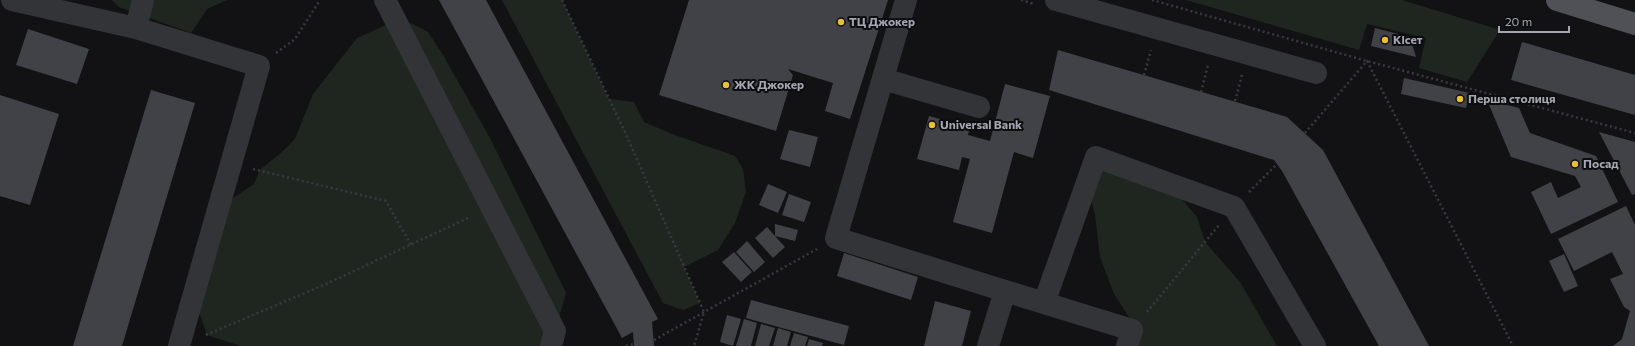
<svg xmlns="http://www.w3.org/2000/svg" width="1635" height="346" viewBox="0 0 1635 346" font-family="Commissioner,sans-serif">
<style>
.green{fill:#1f2620}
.building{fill:#414247}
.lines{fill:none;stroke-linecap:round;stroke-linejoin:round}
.path{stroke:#393a3f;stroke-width:2.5;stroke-dasharray:2 3;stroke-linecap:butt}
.minor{stroke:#333438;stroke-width:22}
.major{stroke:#505057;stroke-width:22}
.poi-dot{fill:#e7c037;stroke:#0d0d0f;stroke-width:1.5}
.labels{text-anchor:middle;stroke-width:4;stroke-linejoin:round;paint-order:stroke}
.poi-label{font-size:12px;font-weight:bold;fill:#a4a7b3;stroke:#0d0d0f;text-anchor:start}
</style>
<rect width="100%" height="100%" fill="#121214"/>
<path class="green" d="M112,0H227L207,9L191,33L119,7Z
M502,0H562L609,99L634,102L644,122L672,134L735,156L743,169L746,192L735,223L718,250L684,267L700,303L683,310L663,303Z
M1186,0H1402L1500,30L1467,82L1419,68L1426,38L1367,24L1359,50Z
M395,21L411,23L428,32L443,55L490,138L566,293L559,317L543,346H241L207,335L198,309L223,214L233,198L254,184L260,170L283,151L295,139L313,94L357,38Z
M1102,168L1167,182L1197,217L1205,242L1240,282L1277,346H1136L1131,320L1114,294L1100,257L1095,214L1090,195Z"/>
<path class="building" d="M439,0H486L658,319L652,322L654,346H634L633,332L622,338Z
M689,0H888L850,119L825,111L833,83L788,69L793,75L776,131L659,95Z
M1375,28L1410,37L1416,57L1371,46Z
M28,29L89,49L77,84L16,65Z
M1522,42L1635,75V115L1511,80Z
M1058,50L1287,117L1323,150L1429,346H1379L1282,171L1274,160L1049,90Z
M1404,78L1470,93L1466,108L1401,94Z
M1005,84L1050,96L1033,158L1014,152L992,233L953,222L970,159L962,157L959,170L917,159L929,116L970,127L968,135L990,141Z
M151,90L195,103L122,346H73Z
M0,95L59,114L30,205L0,196Z
M1487,100L1519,108L1530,133L1596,156L1618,202L1551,234L1531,192L1551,182L1558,198L1581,187L1575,176L1511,157Z
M789,130L818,137L810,167L780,159Z
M1599,132L1635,142V194L1632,195Z
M768,184L787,192L778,213L759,205Z
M789,194L811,202L804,222L782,215Z
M1626,206L1635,225V346H1613L1622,339L1630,311L1624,307L1610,279L1623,274L1612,252L1574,271L1558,239Z
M775,224L798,230L795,241L775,236L785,247L773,258L755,238L767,227L775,236Z
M747,241L765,262L754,272L736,252Z
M734,252L752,272L741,282L722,262Z
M844,253L918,277L911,300L837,276Z
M1564,254L1578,286L1564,292L1549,261Z
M751,300L849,326L844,345L746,318Z
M935,301L971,311L962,346H924Z
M727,315L741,319L733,346L720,342Z
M744,319L757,323L751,346H736Z
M761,324L775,328L769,346H755Z
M778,328L791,332L787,346H773Z
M794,333L808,337L805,346H790Z
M809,339L823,343L822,346H807Z"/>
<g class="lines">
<path class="path" d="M562,0L625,132L704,312L694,346
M1021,0L1034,4
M1152,0L1367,61L1635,133
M276,53L295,39L320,0
M1144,75L1151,50
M1201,92L1208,65
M1235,101L1242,75
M1305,133L1367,61L1513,346
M253,169L386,201L411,245
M1249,192L1277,164
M1147,312L1219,225
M206,335L326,284L470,217
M654,340L817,249
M626,346L634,344"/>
<path class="minor" d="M12,0L136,28L143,0
M385,0L555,331L551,346
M906,0L836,238L1005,291L988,346
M1056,0L1316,73
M136,28L259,66L179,346
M883,79L979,107
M1005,291L1132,330L1127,346
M1044,303L1096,157L1234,207L1315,346"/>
<path class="major" d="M1557,0L1635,24"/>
</g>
<g class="poi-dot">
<circle cx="841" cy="22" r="4"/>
<circle cx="1385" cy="40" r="4"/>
<circle cx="726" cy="85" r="4"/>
<circle cx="1460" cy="99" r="4"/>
<circle cx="932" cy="125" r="4"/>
<circle cx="1575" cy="164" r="4"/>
</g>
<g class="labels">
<g class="poi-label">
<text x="849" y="26">ТЦ Джокер</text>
<text x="1393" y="44">Кісет</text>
<text x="734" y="89">ЖК Джокер</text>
<text x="1468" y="103">Перша столиця</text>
<text x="940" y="129">Universal Bank</text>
<text x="1583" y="168">Посад</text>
</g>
</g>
<path d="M1499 26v6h70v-6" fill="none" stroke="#a4a7b3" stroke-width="2"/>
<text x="1505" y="26" font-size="12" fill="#a4a7b3" stroke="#0d0d0f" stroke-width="3" paint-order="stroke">20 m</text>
</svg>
